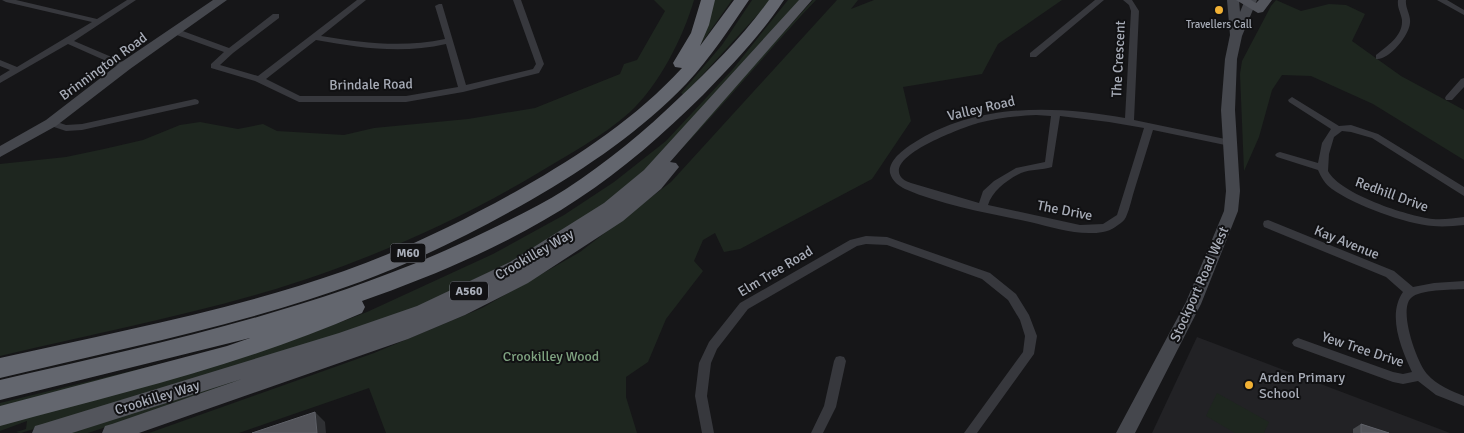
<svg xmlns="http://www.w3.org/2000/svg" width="1464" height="433" viewBox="0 0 1464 433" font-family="Signika,sans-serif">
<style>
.built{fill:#222225}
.green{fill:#1e261f}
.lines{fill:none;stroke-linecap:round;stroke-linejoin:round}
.street{fill:#37383d;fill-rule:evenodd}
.secondary{fill:#45474d;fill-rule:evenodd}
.primary{fill:#53555c;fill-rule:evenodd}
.highway{fill:#63666e;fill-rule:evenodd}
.wall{fill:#47494d}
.shaded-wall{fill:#2f3033}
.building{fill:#525359;stroke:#5f6168}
.poi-dot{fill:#f2b134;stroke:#111113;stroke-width:2}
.labels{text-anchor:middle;stroke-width:4;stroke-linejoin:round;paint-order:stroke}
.far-poi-label{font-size:11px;fill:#a8adb8;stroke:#111113}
.shield{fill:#111113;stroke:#7b7e86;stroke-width:1}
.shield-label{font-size:12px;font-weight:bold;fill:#a8adb8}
.street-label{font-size:14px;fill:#a8adb8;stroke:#111113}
.park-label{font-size:14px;fill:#7fa381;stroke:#111113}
.poi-label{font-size:14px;fill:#a8adb8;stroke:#111113;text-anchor:start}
</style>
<rect width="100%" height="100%" fill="#161618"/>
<path class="built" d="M1197,337L1450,433H1152Z"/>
<path class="green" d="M654,0H694C683,38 659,85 630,112C602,137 569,154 538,173C455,223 355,266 262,293C176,318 87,335 0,356V164L66,157L104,149L143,140L180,125L200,122L238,129L263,124L277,131L344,135L374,128L468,119L535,108L620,74L624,64L637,60L665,11Z
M713,0H732L698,48Z
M752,0H771L684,95L681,93L722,45Z
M788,0H802L658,158L608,202L545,245L411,310L310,344L21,433L16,432L26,429L27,421L0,431V424L291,341L367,312L493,254L564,215L614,182L666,141L733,69Z
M813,0H816C750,69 692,147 618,208C523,287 402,328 286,367C220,389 154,411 88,433H55C129,410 204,387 278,364C398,326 511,289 611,211C656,176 694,133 731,90C758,60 786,30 813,0Z
M837,0H858L851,9L874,0H1062L998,44L982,74L903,87L911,121L872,179L740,249L724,252L715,233L703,240L694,261L703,271L666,319L648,362L626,377V397L637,433H386L369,388L239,433H149L374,353L482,308L580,252L671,182Z
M1276,0L1301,11L1329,4L1346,5L1365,14L1352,41L1401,76L1464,110V160L1373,104L1311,76L1282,75L1272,90L1259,137L1244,171L1240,74L1242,61L1271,6Z
M176,360L0,410V403Z
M1217,393L1269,422L1264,433H1235L1206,416Z"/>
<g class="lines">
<path class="street" d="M2,0H16L97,19L127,0H136L74,41L128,64L129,66L125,69L122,68L68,44L0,83V76L10,70L0,66V60L17,67L92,22L6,2Z
M357,0H366L321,36C363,43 403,48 445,39L435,6L439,4H442L466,85L533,69L536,64L513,0H521L544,64L539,73L463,92L406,102H299L255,81L211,68V64L224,52L174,34L173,32L174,30H180L229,48L273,14H279V18L233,53L220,65L258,76ZM316,40C360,48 402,54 446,44L458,87L406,96H300L266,79Z
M1095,0H1104L1036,57H1030V53Z
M1123,0H1132L1139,11L1134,120L1230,140L1233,141L1235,143L1233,145L1230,146L1153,130C1147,149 1141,169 1135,188C1132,197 1130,208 1126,217C1124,221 1121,223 1118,225C1111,231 1102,233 1093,233C1072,234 1051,227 1030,222C989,213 944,206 905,189C899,186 892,181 890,173C888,161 903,150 912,144C975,103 1053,105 1125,118L1131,11L1129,5ZM1036,115L1051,116L1045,162L1016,168L994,181L983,191L979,203L911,183C908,182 903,180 901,177C885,155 965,127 978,123C997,118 1016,116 1036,115ZM1060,116L1109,122L1144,128L1117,215L1103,224L1080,225L988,205C992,191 1008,179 1021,173C1031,169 1042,170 1052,167Z
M1398,0H1406C1405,8 1411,15 1410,23C1409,36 1388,61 1376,59V55C1387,46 1403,36 1402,20C1401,13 1397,8 1398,0Z
M1437,0H1447L1464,10V15Z
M1464,78V87L1452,100H1446L1445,98L1446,96L1461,79Z
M1292,97L1339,126L1351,125L1378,134L1464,187V196L1372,138L1351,132L1342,131L1334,137L1329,154L1328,171C1340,194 1407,216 1433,219C1443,220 1454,218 1464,217V225C1454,226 1443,227 1433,226C1406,224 1354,205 1332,189C1325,184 1321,177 1318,170L1277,157L1275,155L1277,153L1280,152L1318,163L1322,143L1331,129L1289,102L1288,100Z
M195,99L198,100L199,102L198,104L82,130L66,131L48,125L46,123L51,120L66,125L82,124Z
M1268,220L1394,271L1413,287L1434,283L1464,281V289C1451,290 1420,289 1411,298C1398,310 1417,363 1427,374C1437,385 1451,391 1464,396V406L1436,395L1418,381L1403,384L1393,382L1294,346L1292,343L1294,340L1298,338L1393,372L1403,374L1412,372C1401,348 1387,315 1403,292L1386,277L1264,227L1263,224L1264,221Z
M866,236L887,237L990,273L1016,294L1029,315L1037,336L1034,354L977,433H964L1023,352L1025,336L1020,320L1008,300L982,279L887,245L866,244L857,246L748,309L717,349L711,363L707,396L714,433H702L695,396L699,363L709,342L740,303L850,240Z
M840,356L844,357L846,361L836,407L823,433H811L824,406L834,361L836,357Z"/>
<path class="secondary" d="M213,0H227L130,69L56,126L0,157V146L46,120L120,63Z
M1227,0H1239L1240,12L1245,0H1257L1242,36L1237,59L1235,110L1240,191L1238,211L1201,304L1135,433H1116L1186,302L1224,211L1226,191L1221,110L1225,59L1230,35Z"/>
<path class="primary" d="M799,0H812L670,162L676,163L679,167L661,189L623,221L528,283L465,315L408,339L139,433H102L105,426L112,424L242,379L72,433H32L35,426L42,424L339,333L417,306L510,262L604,203L644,170Z
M1236,0H1251L1256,3L1259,0H1272L1263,12L1258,13Z"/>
<path class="highway" d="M701,0H715L709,25L700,46L734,0H749C730,28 710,58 687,83C642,130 588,167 531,200C476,231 419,260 360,282C243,325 120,349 0,378V358C115,332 233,310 344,271C406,249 465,220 522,188C580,155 637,117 682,68L675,67L673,63L691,33Z
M769,0H784C761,35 732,65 703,95C664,133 623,170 578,199C512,243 436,275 362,301L365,307L362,313C246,364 122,393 0,426V406L227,346L250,338L0,400V380C165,342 332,307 485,232C512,219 541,205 566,189C607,162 645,131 680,97C712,67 743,36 769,0Z"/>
</g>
<path class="wall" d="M1361,424L1389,433H1353V429Z"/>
<path class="shaded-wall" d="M315,412L325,422L326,433H317Z"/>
<path class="building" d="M315,412L317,433H252Z
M1361,424L1389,433H1361Z"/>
<g class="poi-dot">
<circle cx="1219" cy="10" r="5"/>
<circle cx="1249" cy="385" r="5"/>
</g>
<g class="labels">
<g class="far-poi-label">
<text x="1219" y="28">Travellers Call</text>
</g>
<g class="shield">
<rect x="390.5" y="243.5" width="35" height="19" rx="4"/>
<rect x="450" y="281.5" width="38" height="19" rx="4"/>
</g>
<g class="shield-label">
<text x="408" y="257">M60</text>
<text x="469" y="295">A560</text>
</g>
<g class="street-label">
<text transform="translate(1118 59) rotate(-87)" y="5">The Crescent</text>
<text transform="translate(103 66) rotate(-36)" y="5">Brinnington Road</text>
<text transform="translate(371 84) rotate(-1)" y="5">Brindale Road</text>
<text transform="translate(981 108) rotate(-13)" y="5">Valley Road</text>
<text transform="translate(1392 194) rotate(20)" y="5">Redhill Drive</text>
<text transform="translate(1065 210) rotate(11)" y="5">The Drive</text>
<text transform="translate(1347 242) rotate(22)" y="5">Kay Avenue</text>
<text transform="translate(534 254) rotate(-30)" y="5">Crookilley Way</text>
<text transform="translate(775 271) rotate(-31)" y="5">Elm Tree Road</text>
<text transform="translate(1199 284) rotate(-66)" y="5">Stockport Road West</text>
<text transform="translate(1363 349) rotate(18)" y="5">Yew Tree Drive</text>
<text transform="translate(157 397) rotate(-17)" y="5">Crookilley Way</text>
</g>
<g class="park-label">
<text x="551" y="361">Crookilley Wood</text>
</g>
<g class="poi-label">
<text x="1259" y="382">Arden Primary<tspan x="1259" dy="16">School</tspan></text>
</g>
</g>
</svg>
